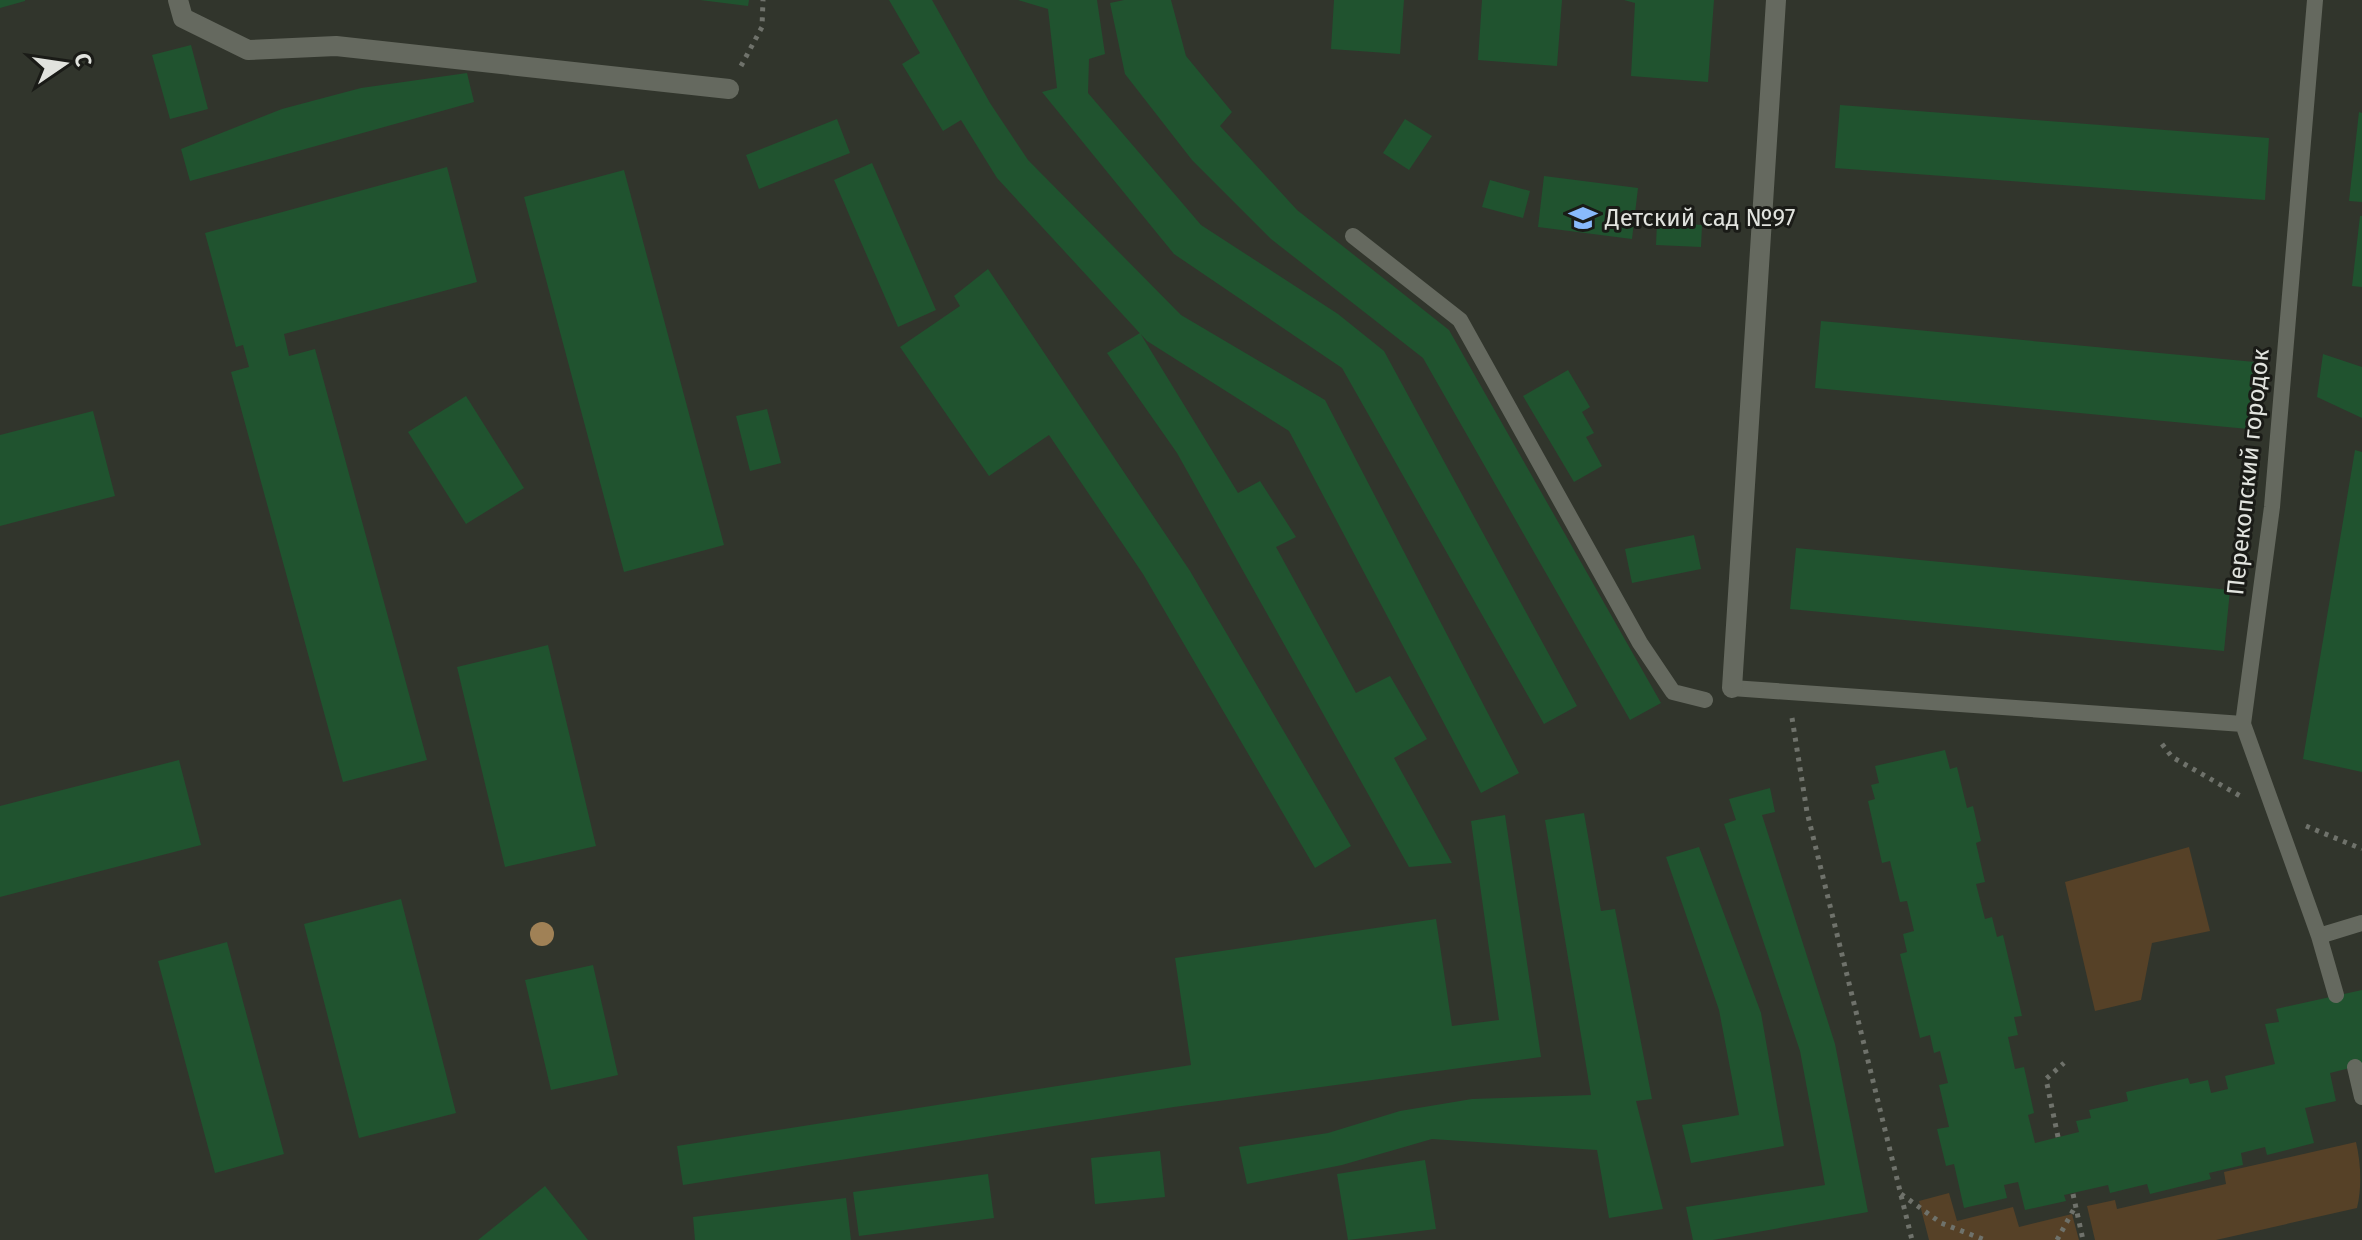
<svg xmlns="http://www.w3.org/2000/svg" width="2362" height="1240" viewBox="0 0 2362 1240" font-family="'Fira Sans',sans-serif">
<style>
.green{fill:#564127}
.building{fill:#20532f}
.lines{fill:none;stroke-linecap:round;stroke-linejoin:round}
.path{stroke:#6f726b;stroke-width:5;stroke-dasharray:4 6;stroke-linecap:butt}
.service{stroke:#65695f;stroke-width:16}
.minor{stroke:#65695f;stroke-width:20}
.tree{fill:#a08156}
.labels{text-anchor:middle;stroke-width:6;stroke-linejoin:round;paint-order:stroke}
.poi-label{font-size:24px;fill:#e1e3de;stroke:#1a1b17;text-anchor:start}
.street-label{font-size:24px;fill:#e1e3de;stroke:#1a1b17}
</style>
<rect width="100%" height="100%" fill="#31352c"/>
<path class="green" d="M2189,847L2210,931L2152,943L2141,1000L2095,1011L2065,882Z
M2356,1142C2361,1164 2362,1187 2357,1208L2216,1240H2095L2087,1206L2115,1200L2117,1209L2226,1184L2224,1172Z
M1949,1193L1957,1221L2013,1207L2019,1227L2072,1214L2079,1240H1929L1919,1201Z"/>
<path class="building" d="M0,0H25V1L0,8Z
M700,0H749L748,6Z
M889,0H932L990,103L1028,160L1181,315L1325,400L1519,773L1481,793L1289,431L1147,341L997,178L961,120L943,131L902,64L920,53Z
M1018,0H1097L1105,54L1089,59L1088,93L1201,225L1338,314L1384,351L1577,706L1544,724L1342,368L1174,254L1042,92L1057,88L1048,9Z
M1124,0H1171L1186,56L1232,112L1220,126L1297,210L1449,330L1661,703L1630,720L1423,358L1271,239L1192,160L1125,74L1110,3Z
M1334,0H1404L1400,54L1331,49Z
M1482,0H1562L1557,66L1478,60Z
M1624,0H1714L1708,82L1631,76L1635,3Z
M191,45L208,109L170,119L152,55Z
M467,73L474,102L190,181L181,149L282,109L361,88Z
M1840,105L2269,138L2265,200L1835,168Z
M2359,112L2362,113V202L2349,201Z
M837,119L850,153L759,189L746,155Z
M1405,119L1432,136L1409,170L1383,153Z
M872,163L936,310L898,327L834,180Z
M447,167L477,282L284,334L289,356L315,349L427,760L343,782L231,372L249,367L243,345L236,347L205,233Z
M624,170L724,545L624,572L524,197Z
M1544,176L1638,188L1632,239L1538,227Z
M1490,180L1530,191L1523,218L1482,207Z
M2360,216H2362V287L2352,286Z
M1657,222L1702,225L1701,247L1656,245Z
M988,269L1190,571L1351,846L1315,868L1143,574L1049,435L989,476L900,347L960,306L954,296Z
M1821,321L2255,362L2248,429L1815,388Z
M1140,333L1238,493L1260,481L1296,537L1276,547L1356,693L1390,676L1427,739L1394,758L1452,863L1409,867L1177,453L1107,353Z
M2323,354L2362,367V418L2317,397Z
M1568,370L1590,407L1582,412L1594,433L1586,437L1602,466L1574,482L1523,396Z
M466,396L524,488L466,524L408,432Z
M767,409L781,463L750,471L736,416Z
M93,411L115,496L0,526V435Z
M2355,450L2362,452V772L2303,759Z
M1694,535L1701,569L1632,583L1625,549Z
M1796,548L2230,590L2224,651L1790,609Z
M548,645L596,846L505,867L457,667Z
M1945,750L1950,769L1957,767L1967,808L1973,806L1981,841L1976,843L1985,882L1976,884L1985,919L1992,917L1997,937L2003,935L2022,1016L2014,1017L2018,1035L2008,1037L2015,1069L2024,1067L2034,1113L2028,1115L2035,1143L2079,1132L2076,1121L2091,1118L2089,1110L2128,1101L2126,1092L2188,1078L2190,1084L2208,1080L2211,1093L2228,1089L2225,1076L2275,1064L2265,1024L2279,1022L2276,1009L2362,990V1065L2330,1073L2336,1101L2305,1108L2314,1143L2267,1155L2265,1147L2241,1153L2243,1165L2209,1173L2211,1179L2150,1194L2147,1184L2110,1193L2108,1185L2064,1195L2066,1201L2025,1210L2018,1182L2004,1185L2007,1198L1964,1208L1954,1164L1946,1166L1937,1129L1949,1127L1939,1085L1948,1083L1940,1051L1934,1053L1930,1035L1920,1038L1900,954L1907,952L1903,934L1914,931L1907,901L1900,902L1890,861L1882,863L1868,801L1875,799L1871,785L1879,783L1875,766Z
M179,760L201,845L0,897V806Z
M1770,788L1775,812L1762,815L1835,1044L1868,1212L1713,1240H1693L1686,1207L1825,1185L1800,1051L1724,824L1736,820L1729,799Z
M1584,813L1601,911L1615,909L1652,1099L1636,1101L1663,1209L1609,1218L1597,1150L1432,1139L1342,1165L1247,1184L1239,1147L1328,1133L1400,1111L1472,1099L1591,1095L1545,820Z
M1505,815L1541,1057L1174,1107L683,1185L677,1146L1191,1065L1175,958L1436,919L1452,1026L1499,1020L1471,821Z
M1699,847L1761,1013L1784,1146L1691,1163L1682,1125L1739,1115L1719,1010L1666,857Z
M401,899L456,1113L359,1138L304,924Z
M227,942L284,1154L215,1173L158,961Z
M593,965L618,1075L551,1090L525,980Z
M1160,1151L1165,1197L1095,1204L1091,1158Z
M1425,1160L1436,1229L1348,1240L1337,1174Z
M988,1174L994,1218L859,1236L853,1192Z
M545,1186L588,1240H478Z
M846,1198L851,1240H695L693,1217Z"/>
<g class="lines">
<path class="path" d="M741,66L762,27L763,0
M1792,718L1807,812L1912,1240
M2162,744L2172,757L2242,797
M2306,826L2362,849
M2058,1137L2046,1079L2064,1063
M1901,1194L1941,1223L1985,1240
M2073,1194L2083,1240
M2057,1240L2075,1207"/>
<path class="service" d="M2315,0L2272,507L2243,724L2319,936
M1353,236L1460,320L1640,643L1673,692L1705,700
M1732,688L2243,724
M2336,995L2319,936L2362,923
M2355,1067L2362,1097"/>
<path class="minor" d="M178,0L183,18L248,50L336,46L729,89
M1732,688L1776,0"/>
</g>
<circle class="tree" cx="542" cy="934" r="12"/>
<defs>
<symbol id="school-bare" viewBox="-9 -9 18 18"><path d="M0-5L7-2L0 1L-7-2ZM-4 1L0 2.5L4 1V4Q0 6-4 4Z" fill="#89bafc" stroke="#1a1b17" stroke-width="2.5" paint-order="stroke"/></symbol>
</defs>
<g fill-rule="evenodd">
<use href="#school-bare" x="1563" y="198" width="40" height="40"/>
</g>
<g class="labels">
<g class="poi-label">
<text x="1605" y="226">Детский сад №97</text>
</g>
<g class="street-label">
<text transform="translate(2248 472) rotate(-84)" y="8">Перекопский городок</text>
</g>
</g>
<g transform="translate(64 64) rotate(77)" stroke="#1a1b17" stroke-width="6" paint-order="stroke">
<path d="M0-6L14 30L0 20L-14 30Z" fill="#e1e3de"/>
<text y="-12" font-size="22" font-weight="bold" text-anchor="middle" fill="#e1e3de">С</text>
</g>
</svg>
